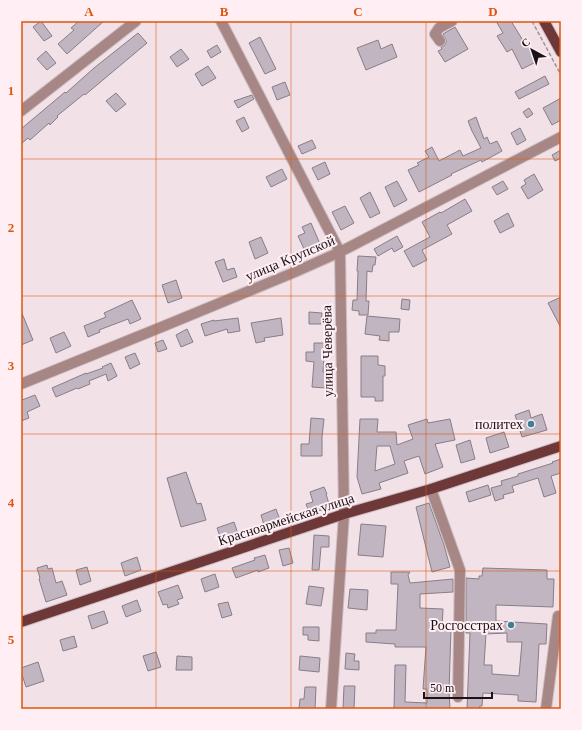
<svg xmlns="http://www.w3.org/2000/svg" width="582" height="730" viewBox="0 0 582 730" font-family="'Times New Roman',serif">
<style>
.building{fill:#c0b5c0;stroke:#887e88;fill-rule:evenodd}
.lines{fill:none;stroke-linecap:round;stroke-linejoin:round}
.minor-casing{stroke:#cbbcc1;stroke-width:12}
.major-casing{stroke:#cbbcc1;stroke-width:12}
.path{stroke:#a19498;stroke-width:1.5;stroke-dasharray:4 2;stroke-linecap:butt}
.minor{stroke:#a78785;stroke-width:10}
.major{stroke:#6e3839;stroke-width:10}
.grid{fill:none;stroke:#de560c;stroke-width:1;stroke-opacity:0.55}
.poi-dot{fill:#407e93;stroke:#ffeef4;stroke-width:1.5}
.labels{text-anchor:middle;stroke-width:4;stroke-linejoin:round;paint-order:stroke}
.street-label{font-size:14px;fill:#191315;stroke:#ffeef4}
.poi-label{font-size:14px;fill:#191315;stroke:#ffeef4;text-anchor:end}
.neatline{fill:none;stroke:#de560c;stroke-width:1.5}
.grid-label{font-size:13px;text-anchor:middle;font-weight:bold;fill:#de560c}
</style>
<rect width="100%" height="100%" fill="#f2e1e7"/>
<path class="building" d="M41,21L52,36L44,41L33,27Z
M79,21H104L67,54L58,44L74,30L71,28Z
M496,21H511L527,47L528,46L536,62L522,69L512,49L507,52L497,36L503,33Z
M455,27L468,49L445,62L438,51L442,49L441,47L444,46L446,43V40L443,34Z
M138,33L147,43L85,95L84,94L57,116L58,117L50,125L49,123L30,140L28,138L21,144V129L65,92L66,93L94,68Z
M260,37L276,69L265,74L249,43Z
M378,40L381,49L392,44L397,57L366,70L357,48Z
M217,45L221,52L211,58L207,51Z
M181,49L189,59L177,67L170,57Z
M46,51L56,63L47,70L37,59Z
M208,66L216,78L202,86L195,74Z
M545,76L549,84L519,99L515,92Z
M285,82L290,95L277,100L272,87Z
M116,93L126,104L116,112L106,101Z
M252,95L254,99L238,108L234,101Z
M561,98V120L552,125L543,108Z
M529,108L533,114L527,118L523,112Z
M244,117L249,128L242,132L236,121Z
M476,117L484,139L487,137L490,144L497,141L502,151L482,162L481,160L451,174L452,175L419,192L408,170L419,165L417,163L429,157L425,151L432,147L439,161L460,150L463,156L481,148L472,131L468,121Z
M520,128L526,140L517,145L511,133Z
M312,140L316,148L302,154L298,146Z
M561,150V158L555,161L552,155Z
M325,162L330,174L318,180L312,168Z
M282,169L287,179L271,187L266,177Z
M534,174L543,190L528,199L521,187L526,184L524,180Z
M397,181L407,200L394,207L385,187Z
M503,181L508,189L497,195L492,187Z
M370,192L380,213L370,218L360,198Z
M465,199L472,211L447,225L452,234L422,250L427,260L413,267L404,251L430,237L422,222L440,212L441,213Z
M345,206L354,223L341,230L332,212Z
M508,213L514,226L500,233L494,221Z
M311,223L320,244L305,251L298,236L305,233L302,227Z
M397,236L403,247L394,252L392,248L378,256L374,249Z
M261,237L268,253L255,259L249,242Z
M358,256L376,257L375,265H373L372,272L367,271L366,301H369L368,315H359V311L352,310L353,300H357L358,271H357Z
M224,259L227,270L234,268L237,277L223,282L215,262Z
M176,280L182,298L168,303L162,285Z
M561,297V328L548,303Z
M402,299L410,300L409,310L401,309Z
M132,300L141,319L130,324L128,319L99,330L100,332L88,337L84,326L106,317L104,313Z
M21,311L33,340L21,345Z
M309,312L322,313L321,324H309Z
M367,316L400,319L399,332H389V341L379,340L380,336L365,334Z
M238,318L240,331L228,333L227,329L205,336L201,324L214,320V321Z
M281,318L283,335L264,338L265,341L256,343L251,323Z
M187,329L193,342L181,347L176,335Z
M64,332L71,346L56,353L50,338Z
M163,340L167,349L158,352L155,343Z
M314,343H325L323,372H327L325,388L312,387L314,362L306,361V352H314Z
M135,353L140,364L130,369L125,357Z
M361,356H378V365L385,366V376H383V401H375V397H361Z
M111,363L117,376L108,381L106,374L89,381L90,384L78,389L77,388L56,397L52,388L86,373V374L103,368L102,367Z
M35,395L40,406L27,412L29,418L21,421V398L22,400Z
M529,410L531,418L542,414L547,430L522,437L515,415Z
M311,418L324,419L322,437V456H301V444H309Z
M360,419H378L377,432H396L397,445L413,439L408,425L427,419L428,423L450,419L455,440L435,444L443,467L425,474L419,456L404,461L408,473L379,483L381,489L362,494L357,477ZM377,446H390L395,464L375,471Z
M504,432L509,447L490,453L486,438Z
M470,440L475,459L461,463L456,445Z
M561,459V473L551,476L556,493L544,497L538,478L512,486L514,492L503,495L504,498L495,501L491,488L502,485L501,481L518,476V474L553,463L552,462Z
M186,472L197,504L201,503L206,520L181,527L167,478Z
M488,485L491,495L469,502L466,492Z
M324,487L327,494H326L330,507L310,514L306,504L313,502L310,492Z
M429,503L444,545L450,567L432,572L416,507Z
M276,509L281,523L265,528L261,515Z
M234,522L239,537L222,542L217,528Z
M361,524L386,526L383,557L358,555Z
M314,535L329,536V547H321L319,570H312Z
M289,548L293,563L283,566L279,550Z
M265,555L269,568L258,572V570L236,578L232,568L255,560L254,558Z
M137,557L141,570L125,576L121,563Z
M47,565L48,569L52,568L56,583L62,581L67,595L46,602L39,579L40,578L37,568Z
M87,567L91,581L80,585L76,570Z
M483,568L547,570V579H554L553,607L496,605V621L547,624L546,644H539L536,702L518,701V695L483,693L482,706H480L479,709H467L470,633H466V578L479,579V576H482ZM507,633V642H522L519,676L492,674V665H484L486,634Z
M391,572H410L408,575L410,583L453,579V592L420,594V608L443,609L442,628L451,629L449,691L450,709H394L395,665H406L405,702L427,703V689H423L426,647H395V644L366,642V633H376V630H396L398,584H391Z
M215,574L219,587L205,592L201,579Z
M178,585L183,598L177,600L179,604L168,608L167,604L163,605L158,592Z
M309,586L324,588L321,606L306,604Z
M350,589L368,590L367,610L348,608Z
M137,600L141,611L126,617L122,606Z
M228,602L232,615L222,618L218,604Z
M104,611L108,623L92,629L88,616Z
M303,627H319V641L308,640V635H303Z
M74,636L77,647L63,651L60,640Z
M156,652L161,667L148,671L143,656Z
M346,653L355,654L354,661H359V670L345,669Z
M177,656L192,657V670H176Z
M300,656L320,658L319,672L299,670Z
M38,662L44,681L26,687L21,672V668Z
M344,686H355L354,709H343Z
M305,687H316L315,709H299L300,699H304Z"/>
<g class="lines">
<defs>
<path id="minor" d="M221,21L340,252L344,514L331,709
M440,41L435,34L439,28L452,21
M21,111L136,21
M21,384L164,326L295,272L340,252L561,137
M431,489L460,570L458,697
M546,709L558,616"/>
<path id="major" d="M544,21L561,52
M21,622L344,514L431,489L561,446"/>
</defs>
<use href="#minor" class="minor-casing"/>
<use href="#major" class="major-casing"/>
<path class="path" d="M532,21L561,75"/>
<use href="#minor" class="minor"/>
<use href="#major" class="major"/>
</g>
<path class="grid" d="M156,21V709M291,21V709M426,21V709M21,159H561M21,296H561M21,434H561M21,571H561"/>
<g class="poi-dot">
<circle cx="531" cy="424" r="4"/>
<circle cx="511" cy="625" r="4"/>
</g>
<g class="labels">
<g class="street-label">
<text transform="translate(290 258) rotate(-23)" y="5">улица Крупской</text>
<text transform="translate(327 351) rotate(-91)" y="5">улица Чеверёва</text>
<text transform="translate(286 519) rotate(-18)" y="5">Красноармейская улица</text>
</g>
<g class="poi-label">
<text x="523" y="429">политех</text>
<text x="503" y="630">Росгосстрах</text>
</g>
</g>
<rect width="582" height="730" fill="none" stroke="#ffeef4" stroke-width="44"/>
<g transform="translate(532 50) rotate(320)" stroke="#ffeef4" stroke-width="3" paint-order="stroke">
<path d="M0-3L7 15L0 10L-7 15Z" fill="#191315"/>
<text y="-6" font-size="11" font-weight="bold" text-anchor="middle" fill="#191315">С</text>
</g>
<path d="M424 692v6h68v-6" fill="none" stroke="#191315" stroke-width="2"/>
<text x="430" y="692" font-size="12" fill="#191315" stroke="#ffeef4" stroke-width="3" paint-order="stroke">50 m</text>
<rect x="22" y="22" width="538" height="686" class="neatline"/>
<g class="grid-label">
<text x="89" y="16">A</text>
<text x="224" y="16">B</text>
<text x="358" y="16">C</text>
<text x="493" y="16">D</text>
<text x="11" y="95">1</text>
<text x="11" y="232">2</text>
<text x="11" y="370">3</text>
<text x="11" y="507">4</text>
<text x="11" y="644">5</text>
</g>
</svg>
